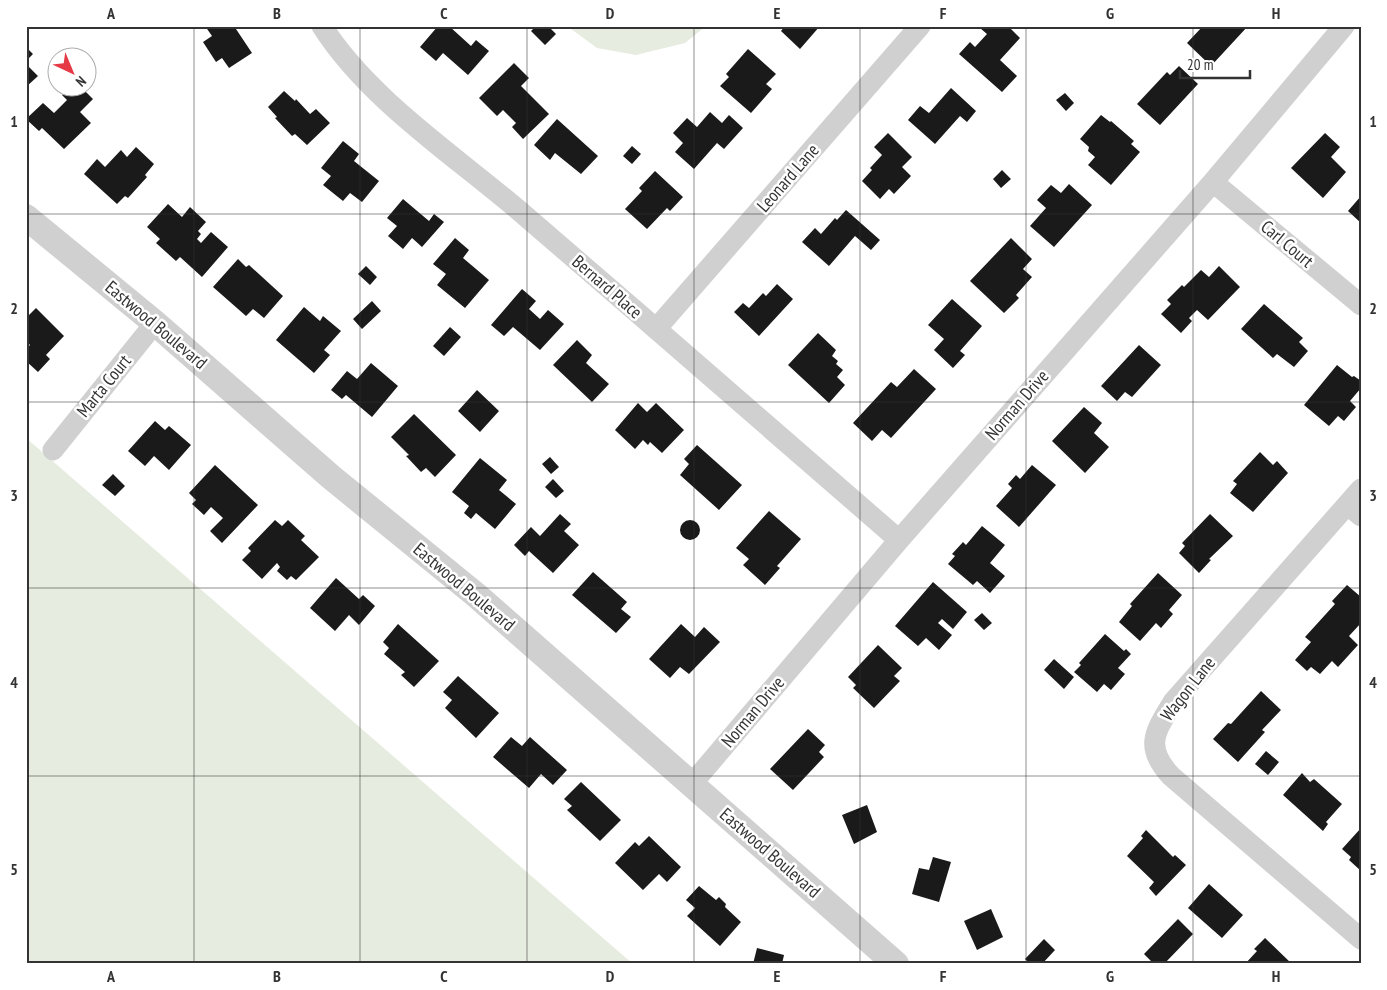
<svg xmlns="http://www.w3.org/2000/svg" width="1387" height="990" viewBox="0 0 1387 990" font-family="'PT Sans Narrow',sans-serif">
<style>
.green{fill:#e6ecdf}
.building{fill:#1a1a1a}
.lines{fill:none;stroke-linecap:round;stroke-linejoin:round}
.minor{stroke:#d0d0d0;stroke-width:21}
.tertiary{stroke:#d0d0d0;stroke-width:26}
.grid{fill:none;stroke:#333;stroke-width:1;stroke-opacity:0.55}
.labels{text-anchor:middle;stroke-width:5;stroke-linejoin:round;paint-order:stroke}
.street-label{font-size:18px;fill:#333;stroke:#fff}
.neatline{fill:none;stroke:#333;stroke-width:2}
.grid-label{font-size:16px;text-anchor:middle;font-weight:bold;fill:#333}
</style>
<rect width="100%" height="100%" fill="#fff"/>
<path class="green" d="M567,26H706L685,43L636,55L597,48Z
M26,438L633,964H26Z"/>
<path class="building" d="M205,26H234L252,53L229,68L222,58L216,62L203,42L212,36Z
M438,26H449L471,46L476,40L489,51L468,75L443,53L436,61L420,47Z
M536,26H548L556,34L545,45L531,31Z
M785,26H820L800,49L781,31Z
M981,26H1008L1020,38L1000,60L1017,76L1002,92L959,54L970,42L975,47L987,34L980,28Z
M1203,26H1248L1211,66L1187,43Z
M26,47L33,54L26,61Z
M748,49L776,74L766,84L772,89L751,113L720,86L729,77L726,74Z
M514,63L529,78L521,86L549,114L523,139L512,127L516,123L503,110L497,116L479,98Z
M26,64L38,76L26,87Z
M1179,66L1198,84L1160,125L1137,104L1167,72L1170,75Z
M69,88H82L93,99L80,112L91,123L64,149L42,128L39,131L26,119L43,103L54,113L67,100L62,95Z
M951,88L976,111L967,122L960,116L935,144L908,120L920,106L929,113Z
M284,91L295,101L296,99L310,114L316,109L330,123L307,145L295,134L292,136L275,118L277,117L268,107Z
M1065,93L1074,103L1066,111L1056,100Z
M710,112L722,123L729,115L743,128L724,149L717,143L694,169L675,152L683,143L673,133L687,118L697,127Z
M1101,115L1110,122L1111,121L1134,141L1131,144L1140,152L1111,185L1088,165L1095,157L1088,151L1089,147L1080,139Z
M557,119L598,156L581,174L555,153L550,160L534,145Z
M888,133L912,157L902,167L911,176L894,194L889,189L880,199L862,181L872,170L870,168L882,155L874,147Z
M1325,133L1340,147L1331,157L1346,172L1323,198L1291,168Z
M343,141L359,154L354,161L379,181L362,202L350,193L343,201L323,185L331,176L321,168Z
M632,146L641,154L632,164L623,156Z
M136,147L154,164L145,175L147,177L128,198L125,196L117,204L84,174L97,159L105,167L121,150L127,157Z
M1002,170L1011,179L1001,188L993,179Z
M655,171L683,197L670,211L667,208L647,229L625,209L642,191L639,188Z
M1069,184L1092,205L1054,247L1030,226L1046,208L1037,200L1051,185L1061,193Z
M1361,196V223L1348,211Z
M403,199L429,221L434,214L444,222L422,247L412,238L403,249L388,236L397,226L387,218Z
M168,204L182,217L190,207L206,222L198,231L201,234L197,239L201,243L211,232L228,247L202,277L180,257L176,261L156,243L160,239L147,227Z
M846,210L880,240L871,250L855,236L829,266L802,242L815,228L821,234L835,218L837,220Z
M455,238L469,250L463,258L489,280L465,308L437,285L446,274L433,264Z
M1011,238L1032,259L1023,269L1032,277L1016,295L1019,298L1004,313L970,281Z
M238,259L246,267L249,265L283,296L264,318L253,309L246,316L213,287Z
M366,266L377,277L370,285L358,274Z
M1219,266L1240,287L1208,320L1197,310L1189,318L1192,321L1181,333L1161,314L1171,304L1167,300L1182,285L1184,287L1201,270L1209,277Z
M777,284L793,299L759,336L734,312L743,303L749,308L763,293L766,296Z
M522,289L536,301L529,309L540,319L548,310L564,324L540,350L513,327L504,336L491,325Z
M952,299L982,326L960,351L965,355L953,368L934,350L944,339L928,325Z
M372,301L381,311L362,329L353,319Z
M1264,304L1303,338L1299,342L1308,351L1294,367L1277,354L1273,358L1241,329Z
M304,307L320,321L323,316L341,331L324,350L330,355L314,373L276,340Z
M36,308L64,336L46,355L50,359L38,372L26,361V349L30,345L26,341V318Z
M450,327L461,337L444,356L433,346Z
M818,333L836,350L832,356L838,361L836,364L843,370L837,377L845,385L829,403L788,365Z
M577,340L592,355L586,363L609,384L592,402L553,365Z
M1139,345L1161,365L1132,397L1125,392L1117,401L1101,386Z
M371,363L398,386L372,417L346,395L342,399L331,390L347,371L357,379Z
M1337,365L1352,377L1354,376L1361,381V388L1350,401L1356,407L1344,421L1338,416L1329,426L1304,405Z
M914,369L936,389L891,438L882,430L872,441L853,423L891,382L897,387Z
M477,390L499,411L480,432L458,411Z
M638,403L647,412L656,403L684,430L662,453L650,442L648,445L643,440L635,449L615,430Z
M1084,407L1102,423L1094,433L1109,447L1085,473L1052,441Z
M414,414L456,455L435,477L426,468L421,472L406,456L409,455L391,437Z
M155,421L165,430L169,426L191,445L169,470L154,456L145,466L128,451Z
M697,445L742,485L719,510L680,475L689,464L684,459Z
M1260,452L1273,465L1277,461L1288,473L1253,512L1230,493L1237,484L1233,481Z
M550,457L559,467L551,474L542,464Z
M480,458L507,480L499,490L516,504L495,529L476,513L471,519L464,513L469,506L452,492Z
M215,465L258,505L222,543L210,531L223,518L211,507L204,515L192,504L196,500L189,493Z
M1032,465L1056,485L1019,527L996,506L1012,488L1008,484L1016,475L1020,479Z
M113,474L125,486L115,496L102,485Z
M553,479L564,491L556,498L545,487Z
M769,511L801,539L777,566L780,568L765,585L743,565L749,559L736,548Z
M560,514L571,524L564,531L579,545L553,573L529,551L525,556L514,545L531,527L540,536Z
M1210,514L1233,536L1209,559L1211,560L1199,573L1179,553L1185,546L1182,543Z
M275,520L282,526L288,520L305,536L301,540L319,557L296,580L291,576L287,580L277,571L280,567L277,563L262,579L242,560L251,551L248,548Z
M680 530a10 10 0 1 1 20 0a10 10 0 1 1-20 0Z
M982,526L1005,545L990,563L1005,576L990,593L977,581L973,585L948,564L955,556L952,554L963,542L966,545Z
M593,572L627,602L621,609L631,617L616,633L572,595Z
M1158,573L1182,595L1169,610L1173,614L1161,628L1156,623L1140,641L1119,622L1132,606L1130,604Z
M336,578L359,599L363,595L375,606L359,625L349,615L335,631L310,608Z
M933,582L967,612L953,629L942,619L938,623L952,635L939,650L926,638L918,646L895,626Z
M1347,585L1361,597V623L1349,636L1358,645L1338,667L1332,661L1320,674L1311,667L1307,671L1295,660L1311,642L1305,637L1335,604L1332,601Z
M982,613L992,623L984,630L974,620Z
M398,624L439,661L414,687L401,675L405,672L384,654L389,648L383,642Z
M681,624L695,637L704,627L720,642L689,674L680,667L670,678L649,659Z
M1105,634L1124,651L1126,649L1131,654L1118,668L1125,674L1111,690L1104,684L1097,692L1074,672L1081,665L1079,663Z
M878,645L902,668L894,676L900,681L874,708L853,688L856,685L848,677Z
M1054,659L1074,677L1064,689L1044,670Z
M458,676L499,713L476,738L445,708L452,700L443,692Z
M1261,691L1281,710L1262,730L1265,732L1238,762L1213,739L1228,723L1231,724Z
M808,729L825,745L819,752L824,757L793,790L770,769Z
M511,737L522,746L530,737L567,770L553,785L541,774L529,788L493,757Z
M1266,751L1279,762L1268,775L1255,764Z
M1302,773L1310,782L1314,779L1342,804L1326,822L1328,824L1323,831L1283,795Z
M581,782L621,820L600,841L567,810L572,806L564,799Z
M867,805L877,832L854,844L842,815Z
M1361,828V871L1349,860L1351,857L1342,849Z
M1146,830L1173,857L1175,855L1186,865L1156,896L1149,888L1154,882L1127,856L1143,838L1141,836Z
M649,836L681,867L667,882L659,874L643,890L615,863L635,842L639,846Z
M933,857L951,862L939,902L912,894L919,868L929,870Z
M1209,884L1243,915L1222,938L1188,908Z
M699,886L716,900L719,897L726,904L725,907L741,922L720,946L687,916L695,908L686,900Z
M991,909L1003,937L977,950L964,921Z
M1178,919L1193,934L1164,964H1154L1144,954Z
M1265,938L1292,964H1245L1257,951L1254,949Z
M1044,939L1055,950L1042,964H1030L1025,959Z
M757,948L784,955L782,964H753Z"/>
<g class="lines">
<path class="minor" d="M322,26C369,100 457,157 523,214C649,322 774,432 899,540
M1213,182L1361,305
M656,329L920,26
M53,450L155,323
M1361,489L1173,702C1156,731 1143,746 1171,776L1361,939
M1348,505L1361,516
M691,785L899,540L1213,182L1344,26"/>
<path class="tertiary" d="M26,217L155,323L331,477L476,595L896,964"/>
</g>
<path class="grid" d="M194,26V964M360,26V964M527,26V964M694,26V964M860,26V964M1026,26V964M1193,26V964M26,214H1361M26,402H1361M26,588H1361M26,776H1361"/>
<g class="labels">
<g class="street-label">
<text transform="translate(788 178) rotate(-49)" y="6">Leonard Lane</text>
<text transform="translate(1287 244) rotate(40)" y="6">Carl Court</text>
<text transform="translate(607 287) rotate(41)" y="6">Bernard Place</text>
<text transform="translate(156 325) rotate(40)" y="6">Eastwood Boulevard</text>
<text transform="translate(104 386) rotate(-51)" y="6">Marta Court</text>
<text transform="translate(1017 405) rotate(-49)" y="6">Norman Drive</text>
<text transform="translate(464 587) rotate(40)" y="6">Eastwood Boulevard</text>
<text transform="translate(1188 689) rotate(-52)" y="6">Wagon Lane</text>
<text transform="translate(753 712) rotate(-50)" y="6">Norman Drive</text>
<text transform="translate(770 853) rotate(41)" y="6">Eastwood Boulevard</text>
</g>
</g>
<rect width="1387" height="990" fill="none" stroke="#ffffff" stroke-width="55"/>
<g transform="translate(72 72) rotate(136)"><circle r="24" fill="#ffffff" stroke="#adadad"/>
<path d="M0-4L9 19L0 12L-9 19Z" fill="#e63946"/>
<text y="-8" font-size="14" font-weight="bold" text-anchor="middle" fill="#333333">N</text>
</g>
<path d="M1180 70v8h70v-8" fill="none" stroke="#333333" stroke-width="2.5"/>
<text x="1187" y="70" font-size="15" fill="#333333" stroke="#ffffff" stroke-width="4" paint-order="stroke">20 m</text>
<rect x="28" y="28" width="1332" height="934" class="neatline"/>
<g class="grid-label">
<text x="111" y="19">A</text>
<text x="277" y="19">B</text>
<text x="444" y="19">C</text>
<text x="610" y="19">D</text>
<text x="777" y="19">E</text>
<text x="943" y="19">F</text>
<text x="1110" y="19">G</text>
<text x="1276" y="19">H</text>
<text x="14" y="127">1</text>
<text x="1373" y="127">1</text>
<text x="14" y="314">2</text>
<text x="1373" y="314">2</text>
<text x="14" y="501">3</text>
<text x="1373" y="501">3</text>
<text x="14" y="688">4</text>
<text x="1373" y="688">4</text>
<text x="14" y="875">5</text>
<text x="1373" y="875">5</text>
<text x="111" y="982">A</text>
<text x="277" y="982">B</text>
<text x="444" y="982">C</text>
<text x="610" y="982">D</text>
<text x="777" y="982">E</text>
<text x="943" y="982">F</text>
<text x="1110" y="982">G</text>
<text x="1276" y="982">H</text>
</g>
</svg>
